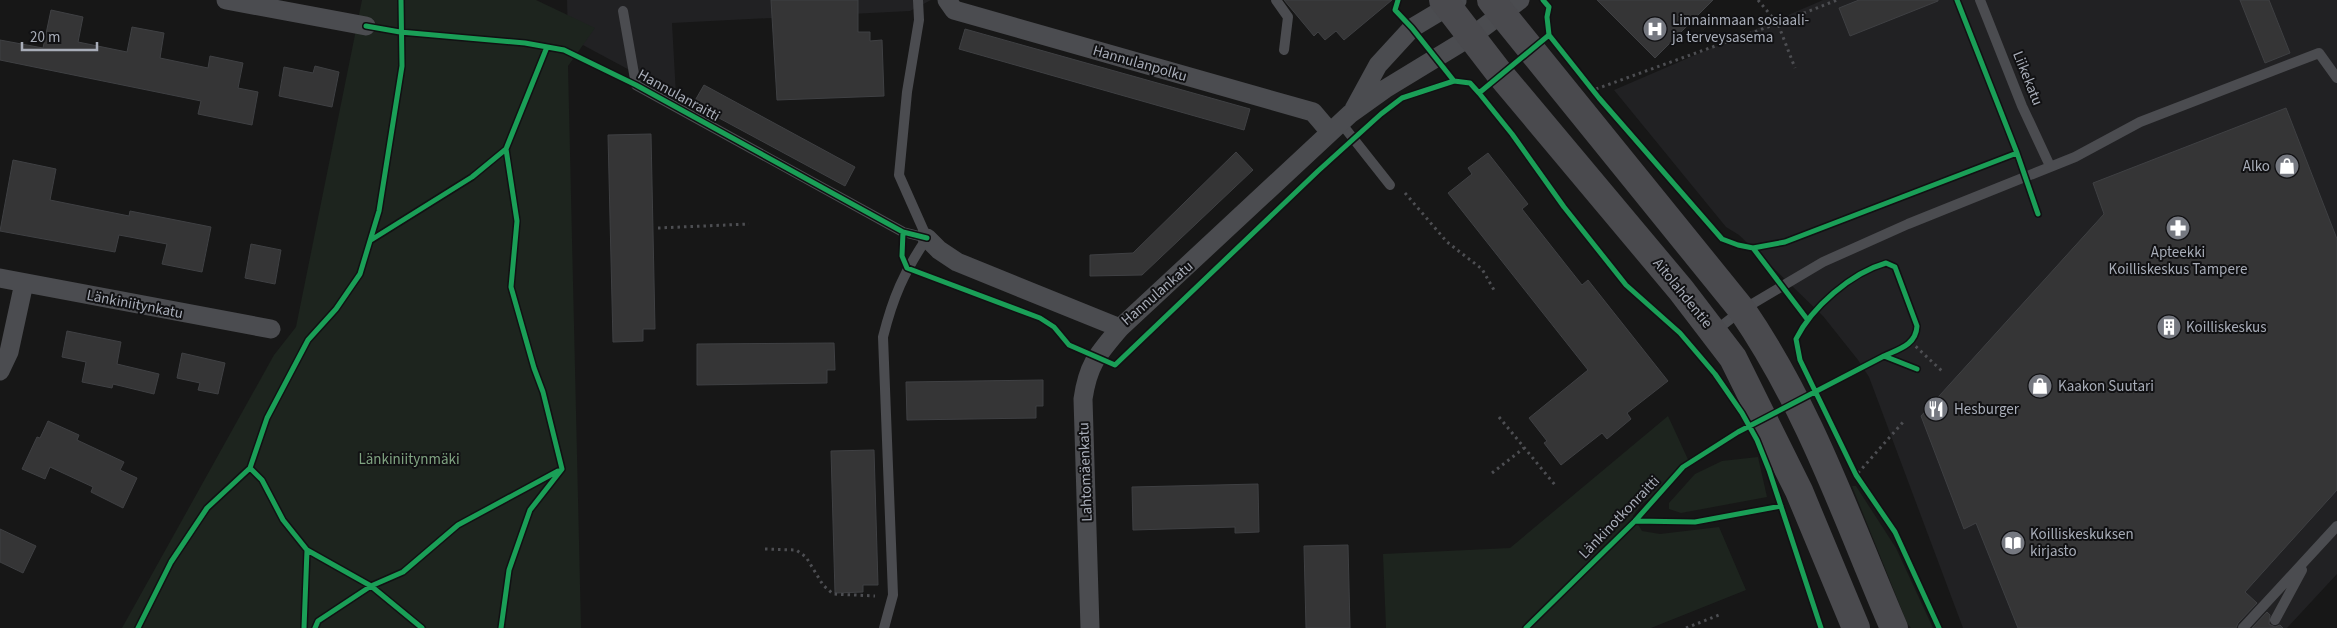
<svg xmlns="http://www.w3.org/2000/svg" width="2337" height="628" viewBox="0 0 2337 628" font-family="'Source Sans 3',sans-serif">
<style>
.built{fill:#212123}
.green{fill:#1d241e}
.building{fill:#353536;stroke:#3f4043}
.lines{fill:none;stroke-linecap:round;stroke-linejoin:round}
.path{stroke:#4d4e52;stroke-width:3;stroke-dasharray:2.5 4;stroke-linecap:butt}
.lane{stroke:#4b4c50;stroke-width:10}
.street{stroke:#4b4c50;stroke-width:19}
.secondary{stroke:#4a4a4e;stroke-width:28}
.cycleway-casing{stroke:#111113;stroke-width:8}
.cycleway{stroke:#1a9f57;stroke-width:5}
.labels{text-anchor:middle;stroke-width:4;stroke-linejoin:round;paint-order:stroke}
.poi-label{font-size:15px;fill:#a8adb8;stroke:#111113;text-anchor:start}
.street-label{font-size:15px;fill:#a8adb8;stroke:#111113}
.park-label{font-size:15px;fill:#7fa381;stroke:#111113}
</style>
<rect width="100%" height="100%" fill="#171717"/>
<path class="built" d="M567,0H931L910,11L672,23L676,95L568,37Z
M1823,0H2337V574L2287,628H1963L1869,377L1858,360L1823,316L1739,235L1726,227L1614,90Z"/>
<path class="green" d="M362,0H536L595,28L568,66L581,628H122L274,355L296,327Z
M1668,416L1691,466L1641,505L1633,516L1642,531L1660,534L1719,527L1746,590L1651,628H1386L1383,554L1510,548Z
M1758,457L1767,497L1681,513L1669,509V503L1695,474L1722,461Z
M1852,486H1856L1896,548L1933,628H1911L1907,623Z"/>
<path class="building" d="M771,0H858V32H870V41L882,40L884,96L777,100Z
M1284,0H1392L1344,40L1336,31L1325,40L1318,32L1314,36Z
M1597,0H1713L1655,58Z
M1859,0H1938V1L1850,36L1839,8Z
M2240,0H2269L2290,53L2265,63Z
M51,10L83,17L78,42L127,52L132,27L164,33L160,58L208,68L210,56L243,63L238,88L258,92L252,125L198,114L201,101L0,60V40L43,48Z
M965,29L1250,109L1244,130L959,49Z
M315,66L339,72L332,107L279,96L284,67L313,73Z
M704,85L855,167L845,186L693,104Z
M2286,108L2337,239V490L2245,592L2257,603L2238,623L2236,628H2018L1976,523L1964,529L1921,416L2104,214L2093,183Z
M651,134L655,329H643V341L613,342L608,135Z
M1236,152L1253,170L1142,275L1090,276V255L1133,253Z
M1488,153L1528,204L1522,209L1582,285L1588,280L1668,381L1627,413L1631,419L1607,439L1602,433L1561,465L1544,443L1547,441L1529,418L1588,370L1448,193L1472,174L1468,168Z
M13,160L56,169L50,200L129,216L130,211L211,227L202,272L162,264L167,244L119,235L115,252L0,231Z
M251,244L281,250L275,284L245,278Z
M67,331L121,342L117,364L159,374L154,394L113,384L112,388L82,382L86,362L62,357Z
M834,343L835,370H827V383L697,385V344Z
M182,353L225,363L218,394L198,390L200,383L177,378Z
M1043,380V406H1036V418L907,420L906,382Z
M48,421L79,435L77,440L124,462L120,470L137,478L123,508L91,492L93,487L50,467L45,479L22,469L37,437L40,438Z
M874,450L878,585H863V592L835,593L831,451Z
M1258,484L1259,532L1235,533V527L1133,530L1132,487Z
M0,529L36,546L23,573L0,562Z
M1348,545L1350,628H1306L1304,546Z
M2267,612L2270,615L2269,624L2275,627L2280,625L2283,628H2252Z"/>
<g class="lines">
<path class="path" d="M1758,0L1778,24L1795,68
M1596,89L1779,23L1837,0
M1405,193L1447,242L1482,269L1494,290
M658,228L749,224
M1911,342L1944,373
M1499,417L1555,485
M1492,473L1524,448
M1858,473L1904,421
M765,549L796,550L806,557L823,585L833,594L875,596
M1686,628L1719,615"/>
<path class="lane" d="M918,0L919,20L907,92L899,175L927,238
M1276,0L1288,17L1284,50
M1980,0L2022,106L2050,166
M623,11L636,85L903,232L927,238
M1341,123L1390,185
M1715,331L1742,310L1823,262L1908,224L2075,157L2140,122L2319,53L2337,78
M2275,620L2302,570
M884,628L893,595L883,337C893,297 904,272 927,238
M2243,628L2337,526"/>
<path class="street" d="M226,0L366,26
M947,0L954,10L1313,112L1330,132
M1354,109L1378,65L1412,28L1457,1
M927,238L939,250L957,262L1120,328
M0,278L271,329
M0,371L9,352L24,283
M1090,628L1083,399C1088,364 1098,354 1120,328L1350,114L1385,89L1472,36L1520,0"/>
<path class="secondary" d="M1443,0L1500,74L1681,290L1733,358L1799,491L1856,628
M1491,0L1742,310C1810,409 1847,519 1894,628"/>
<defs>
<path id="cycleway" d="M1398,0L1395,10L1412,28L1454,81L1470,83L1479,93L1512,134L1564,207L1626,285L1680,333L1715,374L1742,413L1757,440L1769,470L1821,628
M1543,0L1549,7L1547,17L1549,35L1599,98L1722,239L1738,245L1753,248L1807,319
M1957,0L2017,153
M366,26L400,32L525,43L564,50L636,85L903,232L927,238
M1479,93L1549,35
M903,232L902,256L907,268L1040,318L1054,327L1069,345L1115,365L1318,171L1381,114L1402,98L1454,81
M371,240L472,177L506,149
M1753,248L1785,242L2017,153L2038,214
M1884,356C1899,349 1916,345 1917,326L1895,267L1886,263C1851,273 1812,307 1796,339L1800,360L1856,475L1895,532L1939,628
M250,468L262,480L283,520L307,550L371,586L422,628
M1635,521L1695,522L1781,506
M138,628L171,562L207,508L250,468L267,418L308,340L336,309L360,274L379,211L402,66L401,0
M304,628L307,550
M315,628L318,621L371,586L403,572L458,525L558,471
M501,628L509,570L530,510L562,469L543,392L534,368L511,287L517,221L506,149L547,47
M1526,628L1635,521L1683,467L1738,432L1884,356L1917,369"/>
</defs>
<use href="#cycleway" class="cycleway-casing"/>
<use href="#cycleway" class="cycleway"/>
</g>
<defs>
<symbol id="hospital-disc" viewBox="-11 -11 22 22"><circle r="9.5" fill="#757880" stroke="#111113"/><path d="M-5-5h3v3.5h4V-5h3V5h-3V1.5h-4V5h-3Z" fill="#fff"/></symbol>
<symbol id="shop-disc" viewBox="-11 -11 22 22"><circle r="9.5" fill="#757880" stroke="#111113"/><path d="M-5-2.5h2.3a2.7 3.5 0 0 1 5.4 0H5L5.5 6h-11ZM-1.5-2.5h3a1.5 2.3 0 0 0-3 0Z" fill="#fff"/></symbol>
<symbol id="pharmacy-disc" viewBox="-11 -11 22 22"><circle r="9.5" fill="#757880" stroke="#111113"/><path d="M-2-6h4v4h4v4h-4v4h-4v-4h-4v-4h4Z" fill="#fff"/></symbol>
<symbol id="building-disc" viewBox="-11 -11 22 22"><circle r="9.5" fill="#757880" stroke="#111113"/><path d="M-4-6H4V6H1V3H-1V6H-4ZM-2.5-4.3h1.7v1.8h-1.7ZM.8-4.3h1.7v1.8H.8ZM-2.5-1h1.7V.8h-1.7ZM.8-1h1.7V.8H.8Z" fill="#fff"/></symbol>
<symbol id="restaurant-disc" viewBox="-11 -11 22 22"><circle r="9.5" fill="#757880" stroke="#111113"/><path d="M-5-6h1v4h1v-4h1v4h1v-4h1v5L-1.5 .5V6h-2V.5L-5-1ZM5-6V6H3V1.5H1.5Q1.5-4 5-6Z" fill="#fff"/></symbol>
<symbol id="library-disc" viewBox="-11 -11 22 22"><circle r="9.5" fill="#757880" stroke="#111113"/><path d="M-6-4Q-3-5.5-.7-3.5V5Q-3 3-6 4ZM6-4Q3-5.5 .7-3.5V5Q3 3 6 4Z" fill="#fff"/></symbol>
</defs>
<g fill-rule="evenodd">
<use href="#hospital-disc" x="1641" y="15" width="28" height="28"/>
<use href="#shop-disc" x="2273" y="152" width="28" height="28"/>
<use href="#pharmacy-disc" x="2164" y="214" width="28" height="28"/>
<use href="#building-disc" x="2155" y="313" width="28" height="28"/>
<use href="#shop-disc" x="2026" y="372" width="28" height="28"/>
<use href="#restaurant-disc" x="1922" y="395" width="28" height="28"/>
<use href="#library-disc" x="1999" y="529" width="28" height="28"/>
</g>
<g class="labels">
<g class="poi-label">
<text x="1672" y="25">Linnainmaan sosiaali-<tspan x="1672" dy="17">ja terveysasema</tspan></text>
<text x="2270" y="171" text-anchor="end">Alko</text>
<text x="2178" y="257" text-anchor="middle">Apteekki<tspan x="2178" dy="17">Koilliskeskus Tampere</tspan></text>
<text x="2186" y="332">Koilliskeskus</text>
<text x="2058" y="391">Kaakon Suutari</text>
<text x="1954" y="414">Hesburger</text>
<text x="2030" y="539">Koilliskeskuksen<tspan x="2030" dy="17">kirjasto</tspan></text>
</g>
<g class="street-label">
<text transform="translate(1140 63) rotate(16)" y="5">Hannulanpolku</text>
<text transform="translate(2028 78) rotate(68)" y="5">Liikekatu</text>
<text transform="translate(679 95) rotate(29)" y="5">Hannulanraitti</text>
<text transform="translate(1157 293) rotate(-41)" y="5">Hannulankatu</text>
<text transform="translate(1683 293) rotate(51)" y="5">Aitolahdentie</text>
<text transform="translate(135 304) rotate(11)" y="5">Länkiniitynkatu</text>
<text transform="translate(1085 472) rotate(-92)" y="5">Lahtomäenkatu</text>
<text transform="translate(1619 517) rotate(-46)" y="5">Länkinotkonraitti</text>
</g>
<g class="park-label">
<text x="409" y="464">Länkiniitynmäki</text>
</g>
</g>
<path d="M22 42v8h75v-8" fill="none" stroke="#a8adb8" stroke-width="2.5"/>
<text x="30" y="42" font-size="15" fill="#a8adb8" stroke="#111113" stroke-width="4" paint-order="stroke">20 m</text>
</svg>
